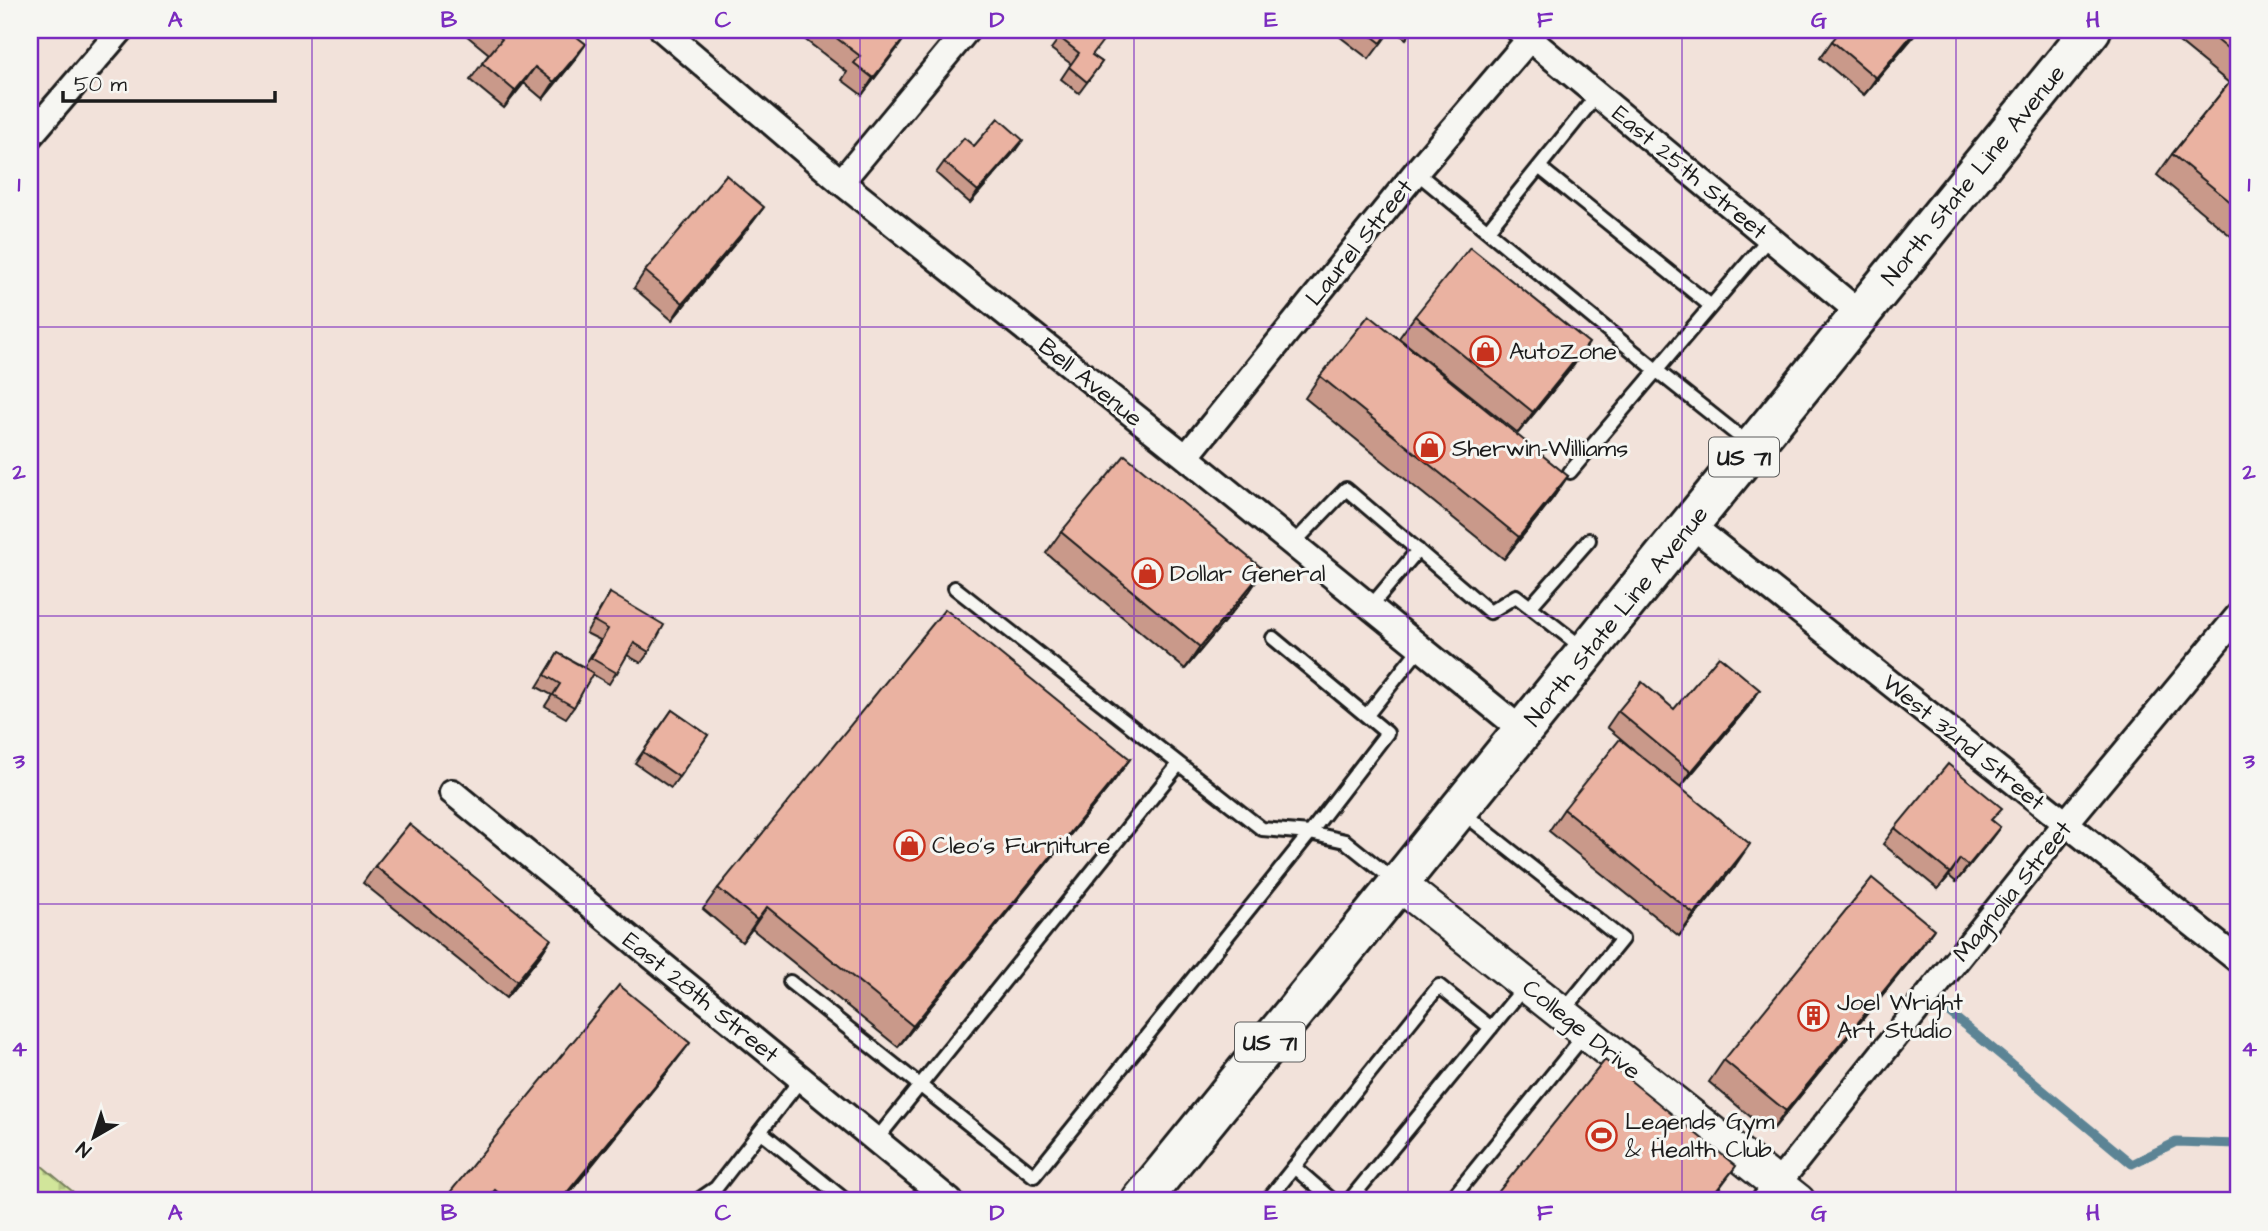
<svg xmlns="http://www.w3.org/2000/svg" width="2268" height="1231" viewBox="0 0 2268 1231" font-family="'Architects Daughter',sans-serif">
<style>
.cemetery{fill:url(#cemetery-stones);stroke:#76805b;stroke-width:2}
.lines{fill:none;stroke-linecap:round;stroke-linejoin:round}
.stream{stroke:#5b8495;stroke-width:9}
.lane-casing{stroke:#1c1c1c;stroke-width:18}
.street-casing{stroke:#1c1c1c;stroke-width:30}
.secondary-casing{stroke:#1c1c1c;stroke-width:38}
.primary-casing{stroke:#1c1c1c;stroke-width:44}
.lane{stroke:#f6f6f2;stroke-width:12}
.street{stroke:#f6f6f2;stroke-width:24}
.secondary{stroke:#f6f6f2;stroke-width:33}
.primary{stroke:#f6f6f2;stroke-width:38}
.wall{fill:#c9998a;stroke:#1c1c1c;stroke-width:2}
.shaded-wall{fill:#a47d71;stroke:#1c1c1c;stroke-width:2}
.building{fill:#eab2a1;stroke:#1c1c1c;stroke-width:2}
.grid{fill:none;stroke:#7b2cbf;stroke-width:2;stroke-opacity:0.55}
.labels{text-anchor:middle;stroke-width:6;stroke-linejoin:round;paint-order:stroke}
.shield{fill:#f6f6f2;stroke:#5d5d5c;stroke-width:2}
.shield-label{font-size:23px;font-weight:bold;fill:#1c1c1c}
.street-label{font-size:24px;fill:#1c1c1c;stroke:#f6f6f2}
.poi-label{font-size:24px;fill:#1c1c1c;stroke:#f6f6f2;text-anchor:start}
.neatline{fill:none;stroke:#7b2cbf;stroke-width:2.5}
.grid-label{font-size:23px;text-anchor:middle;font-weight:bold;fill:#7b2cbf}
</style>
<defs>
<pattern id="cemetery-stones" width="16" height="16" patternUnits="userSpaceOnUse" patternTransform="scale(1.75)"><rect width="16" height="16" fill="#d1e59a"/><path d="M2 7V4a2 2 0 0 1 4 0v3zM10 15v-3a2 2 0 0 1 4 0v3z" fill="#b3c484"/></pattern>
</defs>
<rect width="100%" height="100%" fill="#f2e2da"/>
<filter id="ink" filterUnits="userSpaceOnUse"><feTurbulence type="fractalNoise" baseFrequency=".0143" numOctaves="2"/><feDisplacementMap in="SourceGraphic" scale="14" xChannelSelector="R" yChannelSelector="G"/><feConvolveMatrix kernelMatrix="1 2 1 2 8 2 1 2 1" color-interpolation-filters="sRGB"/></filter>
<g filter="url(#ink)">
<path class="cemetery" d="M30,1156L84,1201H30Z"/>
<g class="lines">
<path class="stream" d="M1951,1014L2132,1164L2176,1142L2238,1144"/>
<defs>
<path id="lane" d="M1539,167L1711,306
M1416,172L1656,370L1749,444
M1488,230L1597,95
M1570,472L1769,238
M1292,545L1346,489L1490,612L1516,596L1584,649
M955,588L1262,829L1310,833L1345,841L1395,881
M1370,607L1418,550
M1530,607L1589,540
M1367,715L1420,648
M1462,812L1622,939L1562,1013
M790,982L1034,1176L1310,833L1387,733L1273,638
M761,1132L846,1201
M876,1140L1179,764
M1294,1167L1333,1201
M697,1201L716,1188L801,1079
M1267,1201L1439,986L1491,1028
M1349,1201L1526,985
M1450,1201L1586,1033"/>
<path id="street" d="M663,30L841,182L1186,457L1523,731
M1519,30L1861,314
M30,136L121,30
M841,182L967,30
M1186,457L1416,172L1537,30
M1690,524L2238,960
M452,792L950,1201
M1764,1201L2066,823L2238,616"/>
<path id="secondary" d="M1398,883L1798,1201"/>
<path id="primary" d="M1141,1201L2091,30"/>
</defs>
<use href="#lane" class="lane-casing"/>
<use href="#street" class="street-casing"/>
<use href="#secondary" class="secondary-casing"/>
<use href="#primary" class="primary-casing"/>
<use href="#lane" class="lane"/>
<use href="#street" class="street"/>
<use href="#secondary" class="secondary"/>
<use href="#primary" class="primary"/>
</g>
<path class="wall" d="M462,30H568L574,61L543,99L524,83L504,108L470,80L489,54L461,31Z
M809,30H905L909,32L862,95L842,80L847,72L803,38Z
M1065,30L1092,55L1102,62L1079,93L1061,79L1071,64L1051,49Z
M1331,30H1391L1369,59Z
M1394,30H1413L1406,39Z
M1919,30L1864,95L1820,58L1832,41Z
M2170,30H2238V242L2157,175L2172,154L2229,83L2168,33Z
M974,146L1015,151L970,203L936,173L944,162Z
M764,207L752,223L672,320L634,288L645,271Z
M1415,316L1574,365L1518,433L1399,338Z
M1320,376L1568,476L1553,498L1504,559L1305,398Z
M1061,532L1264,570L1249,592L1185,669L1046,553Z
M610,593L649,652L641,663L627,655L609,684L592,674L574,707L566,718L545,706L552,695L537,687L558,653L584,667L600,640L586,633Z
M1748,707L1680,787L1735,866L1679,936L1549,831L1564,809L1633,749L1607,727L1618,711Z
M672,710L708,735L671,788L635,763Z
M1130,759L1114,781L898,1047L752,929L742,942L703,909L718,888Z
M1993,821L2000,827L1988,843L1956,882L1949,876L1938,889L1883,844L1895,828Z
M375,866L551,939L540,956L506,998L363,883Z
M1934,929L1919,950L1770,1133L1709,1082L1724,1060Z
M674,1064L563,1201H443Z"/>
<path class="shaded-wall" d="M1916,30H1919L1864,95L1876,78Z
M909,32L897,49L862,95L873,78Z
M586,44L574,61L543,99L554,82Z
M535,67L524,83L504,108L515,91Z
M1023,140L1015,151L970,203L978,191Z
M764,207L752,223L672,320L683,303Z
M1589,343L1574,365L1518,433L1533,412Z
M1568,476L1553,498L1504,559L1519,537Z
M1264,570L1249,592L1185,669L1200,647Z
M1760,690L1748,707L1679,789L1691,772Z
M1130,759L1114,781L898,1047L913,1026Z
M2000,827L1988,843L1956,882L1968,866Z
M1750,844L1735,866L1679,936L1694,914Z
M1960,859L1949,876L1938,889L1950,873Z
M767,907L752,929L742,942L757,920Z
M1934,929L1919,950L1770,1133L1786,1111Z
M551,939L540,956L506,998L517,981Z
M690,1043L674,1064L563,1201H560Z
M1736,1166L1710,1201H1708Z"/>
<path class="building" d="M492,30H568L586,44L554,82L535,67L515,91L482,63L502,39Z
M826,30H905L909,32L873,78L854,63L860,56Z
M1065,30H1111L1092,55L1102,62L1087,82L1069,67L1079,53L1059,37Z
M1364,30H1390L1381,43Z
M1841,30H1916L1876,78L1832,41Z
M2205,30H2238V57Z
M2238,72V208L2172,154Z
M998,118L1023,140L978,191L944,162L964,138L974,146Z
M726,175L764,207L683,303L645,271Z
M1470,247L1589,343L1533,412L1415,316Z
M1369,315L1568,476L1519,537L1320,376Z
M1125,455L1264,570L1200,647L1061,532Z
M610,593L664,625L649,652L634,643L617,673L591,658L608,629L594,621Z
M945,609L1130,759L913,1026L767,907L757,920L718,888Z
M558,653L593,673L574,707L553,695L560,684L545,675Z
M1719,656L1760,690L1691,772L1618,711L1642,682L1674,709Z
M672,710L708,735L679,777L643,752Z
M1620,739L1750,844L1694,914L1564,809Z
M1948,764L2002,808L1991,820L2000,827L1968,866L1960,859L1950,873L1895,828Z
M409,824L551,939L517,981L375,866Z
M1872,878L1934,929L1786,1111L1724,1060Z
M619,985L690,1043L560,1201H508L495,1190L485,1201H443Z
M1605,1060L1736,1166L1708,1201H1491Z"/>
</g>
<path class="grid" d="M312,30V1201M586,30V1201M860,30V1201M1134,30V1201M1408,30V1201M1682,30V1201M1956,30V1201M30,327H2238M30,616H2238M30,904H2238"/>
<defs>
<symbol id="shop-ring" viewBox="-11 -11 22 22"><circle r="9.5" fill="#f6f6f2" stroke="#c8321e" stroke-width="1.5"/><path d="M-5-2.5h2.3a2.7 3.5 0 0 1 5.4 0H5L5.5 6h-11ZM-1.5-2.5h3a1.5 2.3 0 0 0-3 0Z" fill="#c8321e"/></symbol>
<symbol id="building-ring" viewBox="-11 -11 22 22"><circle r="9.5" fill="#f6f6f2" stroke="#c8321e" stroke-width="1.5"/><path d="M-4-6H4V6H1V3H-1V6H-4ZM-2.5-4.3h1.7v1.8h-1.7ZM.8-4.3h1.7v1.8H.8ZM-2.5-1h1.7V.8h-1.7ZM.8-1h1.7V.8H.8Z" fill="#c8321e"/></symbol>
<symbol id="stadium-ring" viewBox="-11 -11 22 22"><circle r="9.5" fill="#f6f6f2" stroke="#c8321e" stroke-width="1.5"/><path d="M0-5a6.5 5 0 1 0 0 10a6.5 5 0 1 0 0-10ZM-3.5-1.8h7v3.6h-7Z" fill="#c8321e"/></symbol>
</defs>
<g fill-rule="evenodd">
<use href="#shop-ring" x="1468" y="334" width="35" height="35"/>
<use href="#shop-ring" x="1412" y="430" width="35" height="35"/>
<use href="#shop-ring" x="1130" y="556" width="35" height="35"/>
<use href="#shop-ring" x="892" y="828" width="35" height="35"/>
<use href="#building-ring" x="1796" y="998" width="35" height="35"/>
<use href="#stadium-ring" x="1584" y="1118" width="35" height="35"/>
</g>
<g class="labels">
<g class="shield">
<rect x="1709" y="437.5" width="70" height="39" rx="5"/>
<rect x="1235" y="1022.5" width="70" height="39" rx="5"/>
</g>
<g class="shield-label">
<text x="1744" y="465">US 71</text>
<text x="1270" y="1050">US 71</text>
</g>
<g class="street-label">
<text transform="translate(1690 172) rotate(40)" y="8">East 25th Street</text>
<text transform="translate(1973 175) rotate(-51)" y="8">North State Line Avenue</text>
<text transform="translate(1359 242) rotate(-51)" y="8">Laurel Street</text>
<text transform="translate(1091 382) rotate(39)" y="8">Bell Avenue</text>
<text transform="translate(1616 616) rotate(-51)" y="8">North State Line Avenue</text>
<text transform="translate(1964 742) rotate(39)" y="8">West 32nd Street</text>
<text transform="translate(2012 891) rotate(-51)" y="8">Magnolia Street</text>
<text transform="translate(701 997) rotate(39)" y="8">East 28th Street</text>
<text transform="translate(1582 1029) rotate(39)" y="8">College Drive</text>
</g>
<g class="poi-label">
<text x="1509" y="359">AutoZone</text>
<text x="1452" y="456">Sherwin-Williams</text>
<text x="1170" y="581">Dollar General</text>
<text x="932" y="853">Cleo's Furniture</text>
<text x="1837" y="1010">Joel Wright<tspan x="1837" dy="28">Art Studio</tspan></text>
<text x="1625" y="1129">Legends Gym<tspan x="1625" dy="28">&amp; Health Club</tspan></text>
</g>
</g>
<rect width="2268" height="1231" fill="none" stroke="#f6f6f2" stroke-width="77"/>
<g transform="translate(94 1137) rotate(219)" stroke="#f6f6f2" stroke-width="5" paint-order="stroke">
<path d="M0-5L12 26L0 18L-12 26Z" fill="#1c1c1c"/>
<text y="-10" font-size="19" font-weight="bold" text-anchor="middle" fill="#1c1c1c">N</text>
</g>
<path d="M63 91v10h212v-10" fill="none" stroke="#1c1c1c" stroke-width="3.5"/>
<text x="74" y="91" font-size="21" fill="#1c1c1c" stroke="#f6f6f2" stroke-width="5" paint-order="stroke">50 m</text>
<rect x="38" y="38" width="2192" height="1154" class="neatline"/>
<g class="grid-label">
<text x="175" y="27">A</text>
<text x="449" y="27">B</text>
<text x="723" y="27">C</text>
<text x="997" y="27">D</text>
<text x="1271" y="27">E</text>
<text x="1545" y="27">F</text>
<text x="1819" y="27">G</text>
<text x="2093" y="27">H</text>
<text x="19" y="191">1</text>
<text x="2249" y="191">1</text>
<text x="19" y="479">2</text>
<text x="2249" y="479">2</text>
<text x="19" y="768">3</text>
<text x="2249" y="768">3</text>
<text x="19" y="1056">4</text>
<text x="2249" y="1056">4</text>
<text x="175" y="1220">A</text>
<text x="449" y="1220">B</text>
<text x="723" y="1220">C</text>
<text x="997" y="1220">D</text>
<text x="1271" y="1220">E</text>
<text x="1545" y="1220">F</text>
<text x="1819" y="1220">G</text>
<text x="2093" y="1220">H</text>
</g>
</svg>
